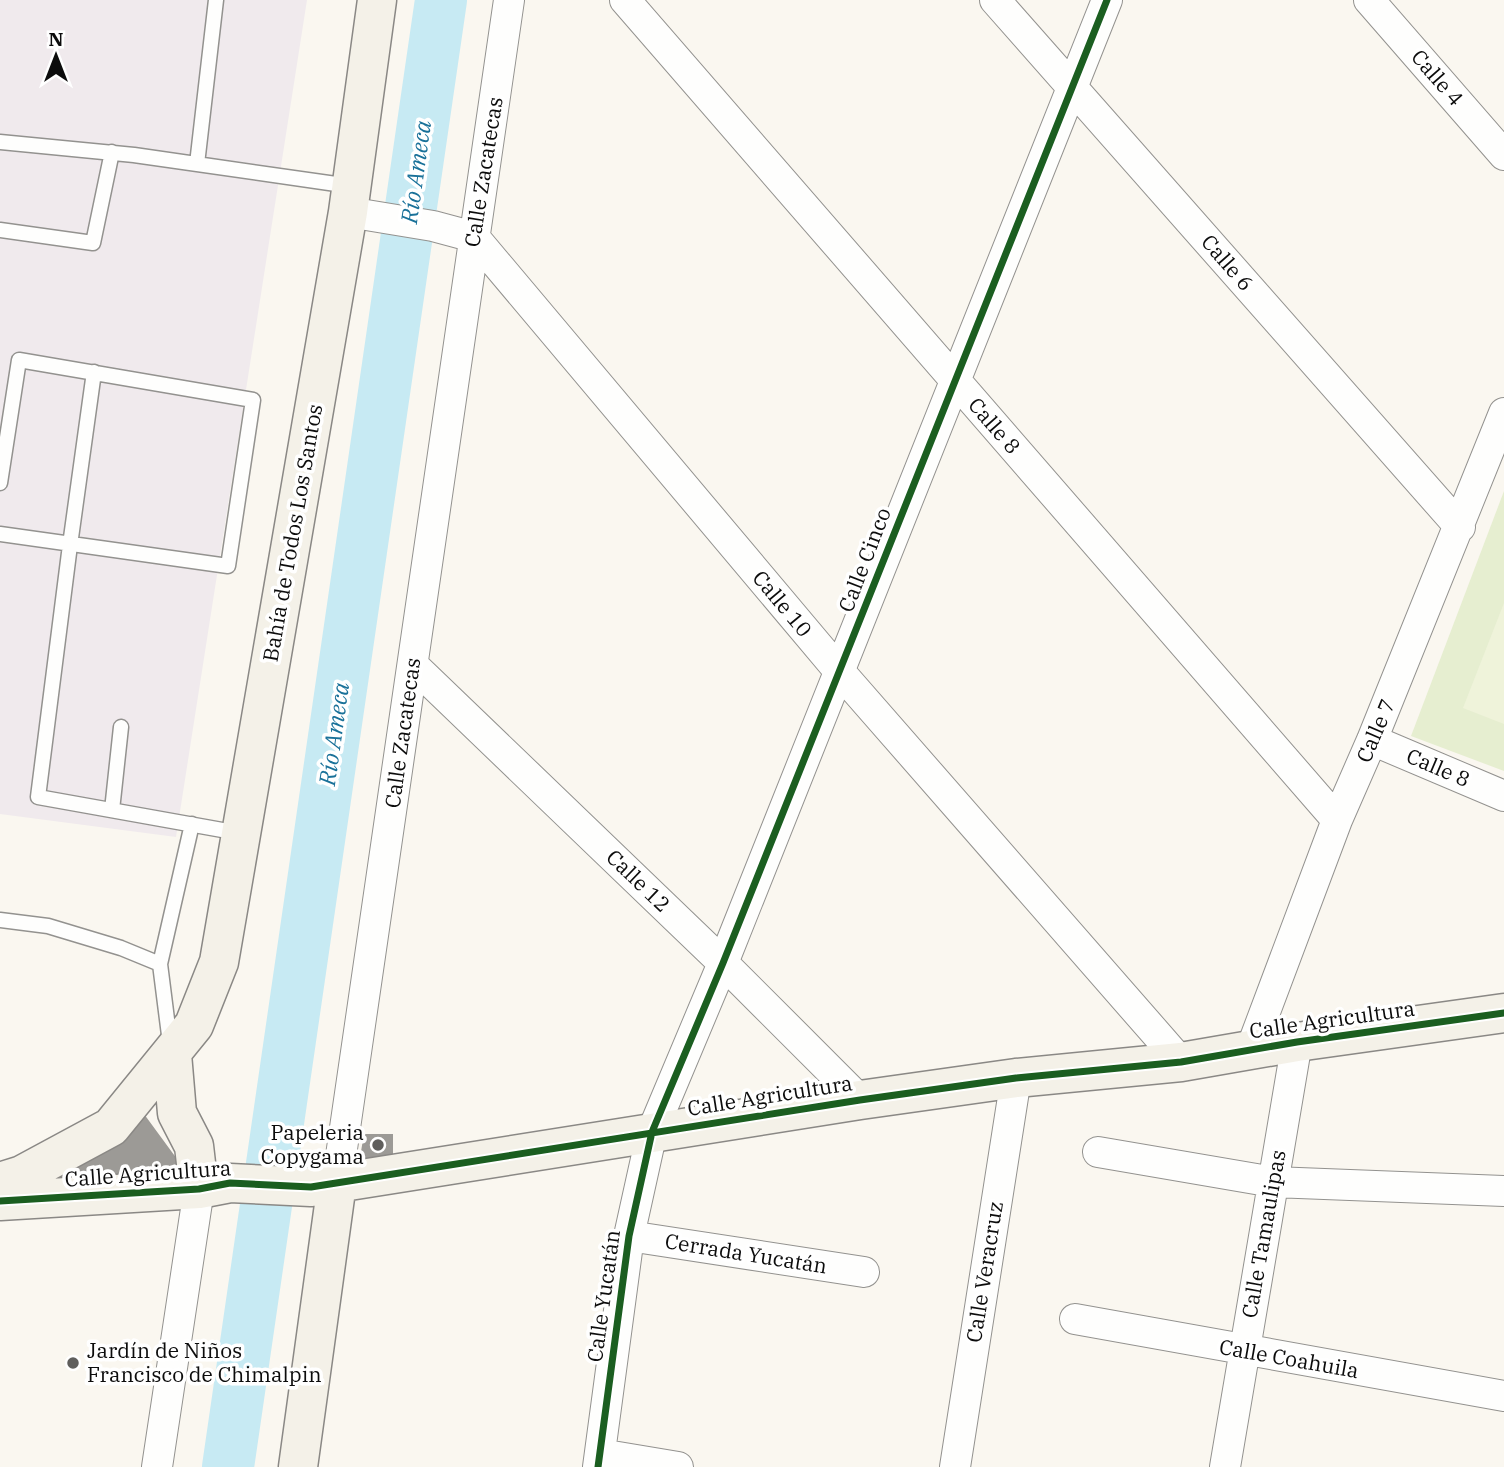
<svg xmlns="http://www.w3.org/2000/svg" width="1504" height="1467" viewBox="0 0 1504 1467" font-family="'IBM Plex Serif',serif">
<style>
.industrial{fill:#f0eaed}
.green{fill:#e6eed0}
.pitch{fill:#eff3da}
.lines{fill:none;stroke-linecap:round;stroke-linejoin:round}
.river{stroke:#c7eaf3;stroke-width:52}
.building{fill:#9c9a96}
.lane-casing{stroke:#93928f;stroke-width:17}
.street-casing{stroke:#93928f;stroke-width:32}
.secondary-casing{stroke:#8a8885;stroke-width:41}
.lane{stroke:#fefefd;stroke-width:14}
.street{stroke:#fefefd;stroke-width:30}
.secondary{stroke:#f4f1e8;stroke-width:38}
.cycleway-casing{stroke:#fff;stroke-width:11}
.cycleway{stroke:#1b5e20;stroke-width:7}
.poi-dot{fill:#5f5e5c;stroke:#fff;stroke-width:2.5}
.labels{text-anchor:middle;stroke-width:7;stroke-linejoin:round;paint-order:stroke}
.street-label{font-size:21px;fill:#0c0c0c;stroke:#fff}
.poi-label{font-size:21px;fill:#0c0c0c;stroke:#fff;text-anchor:end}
.water-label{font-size:23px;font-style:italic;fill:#197199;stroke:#fff}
</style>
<rect width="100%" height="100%" fill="#faf7f0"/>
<path class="industrial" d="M0,0H307L176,837L0,814Z"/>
<path class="green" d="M1504,491V771L1411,736Z"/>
<path class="pitch" d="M1504,603V724L1463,708Z"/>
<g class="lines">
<path class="river" d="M228,1467L441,0"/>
</g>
<path class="building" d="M144,1114L188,1174L36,1192Z
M364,1134H393V1157L359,1163Z"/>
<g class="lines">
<defs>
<path id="lane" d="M0,142L134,155L350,186
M197,164L216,0
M0,230L93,243L112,152
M94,372L70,545L38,797L239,833
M0,483L19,360L253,400L228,566L0,534
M112,810L121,727
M0,920L48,926L121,948L160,964
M170,1043L160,964L192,824"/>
<path id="street" d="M625,0L1337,820
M995,0L1460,527
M1369,0L1504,155
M348,212L433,226L474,237L840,672L1181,1062
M413,665L723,963L860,1100
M1372,740L1504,796
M1251,1049L1337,820L1372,740L1504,413
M1098,1152L1273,1182L1504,1191
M337,1183L509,0
M629,1236L864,1272
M1075,1319L1504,1396
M600,1454L678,1467
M157,1467L199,1189
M598,1467L629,1236L652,1132L723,963L1107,0
M955,1467L1016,1078
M1225,1467L1297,1042"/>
<path id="secondary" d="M172,1054L177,1113L194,1146L199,1189
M0,1182L22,1175L111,1127L194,1025L219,962L348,212L377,0
M0,1201L199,1189L230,1183L311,1187L860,1100L1016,1078L1181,1062L1297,1042L1504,1013
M298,1467L337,1183"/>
</defs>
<use href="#lane" class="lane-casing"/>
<use href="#street" class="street-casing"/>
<use href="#secondary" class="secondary-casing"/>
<use href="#lane" class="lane"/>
<use href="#street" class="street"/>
<use href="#secondary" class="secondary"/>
<defs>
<path id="cycleway" d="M0,1201L199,1189L230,1183L311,1187L860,1100L1016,1078L1181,1062L1297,1042L1504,1013
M598,1467L629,1236L652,1132L723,963L1107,0"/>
</defs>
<use href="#cycleway" class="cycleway-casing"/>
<use href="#cycleway" class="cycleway"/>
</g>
<g class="poi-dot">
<circle cx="378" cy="1145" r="7"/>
<circle cx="73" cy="1363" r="7"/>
</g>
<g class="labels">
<g class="street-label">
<text transform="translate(1437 78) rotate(49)" y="7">Calle 4</text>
<text transform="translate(484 172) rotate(-81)" y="7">Calle Zacatecas</text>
<text transform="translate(1227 263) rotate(49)" y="7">Calle 6</text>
<text transform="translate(994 426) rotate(49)" y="7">Calle 8</text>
<text transform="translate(293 533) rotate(-80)" y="7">Bahía de Todos Los Santos</text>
<text transform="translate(865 560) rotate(-69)" y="7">Calle Cinco</text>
<text transform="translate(782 604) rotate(50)" y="7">Calle 10</text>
<text transform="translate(1376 731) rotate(-67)" y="7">Calle 7</text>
<text transform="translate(403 733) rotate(-82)" y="7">Calle Zacatecas</text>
<text transform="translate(1438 768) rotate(23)" y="7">Calle 8</text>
<text transform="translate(638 881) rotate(44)" y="7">Calle 12</text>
<text transform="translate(1332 1020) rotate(-8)" y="7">Calle Agricultura</text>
<text transform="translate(770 1096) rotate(-9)" y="7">Calle Agricultura</text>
<text transform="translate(148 1174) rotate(-4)" y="7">Calle Agricultura</text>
<text transform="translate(1264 1234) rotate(-80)" y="7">Calle Tamaulipas</text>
<text transform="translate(746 1254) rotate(9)" y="7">Cerrada Yucatán</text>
<text transform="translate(985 1272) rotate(-81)" y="7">Calle Veracruz</text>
<text transform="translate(604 1296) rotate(-82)" y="7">Calle Yucatán</text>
<text transform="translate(1289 1359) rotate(10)" y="7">Calle Coahuila</text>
</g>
<g class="poi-label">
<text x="364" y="1140">Papeleria<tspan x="364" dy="24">Copygama</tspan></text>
<text x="87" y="1358" text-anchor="start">Jardín de Niños<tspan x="87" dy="24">Francisco de Chimalpin</tspan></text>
</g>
<g class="water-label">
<text transform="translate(416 172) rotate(-82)" y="8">Río Ameca</text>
<text transform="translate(334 734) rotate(-82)" y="8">Río Ameca</text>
</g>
</g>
<g transform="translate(56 56)" stroke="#ffffff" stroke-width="5" paint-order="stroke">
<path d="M0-5L12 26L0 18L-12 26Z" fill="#0c0c0c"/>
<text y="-10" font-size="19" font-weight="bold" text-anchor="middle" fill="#0c0c0c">N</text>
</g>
</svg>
